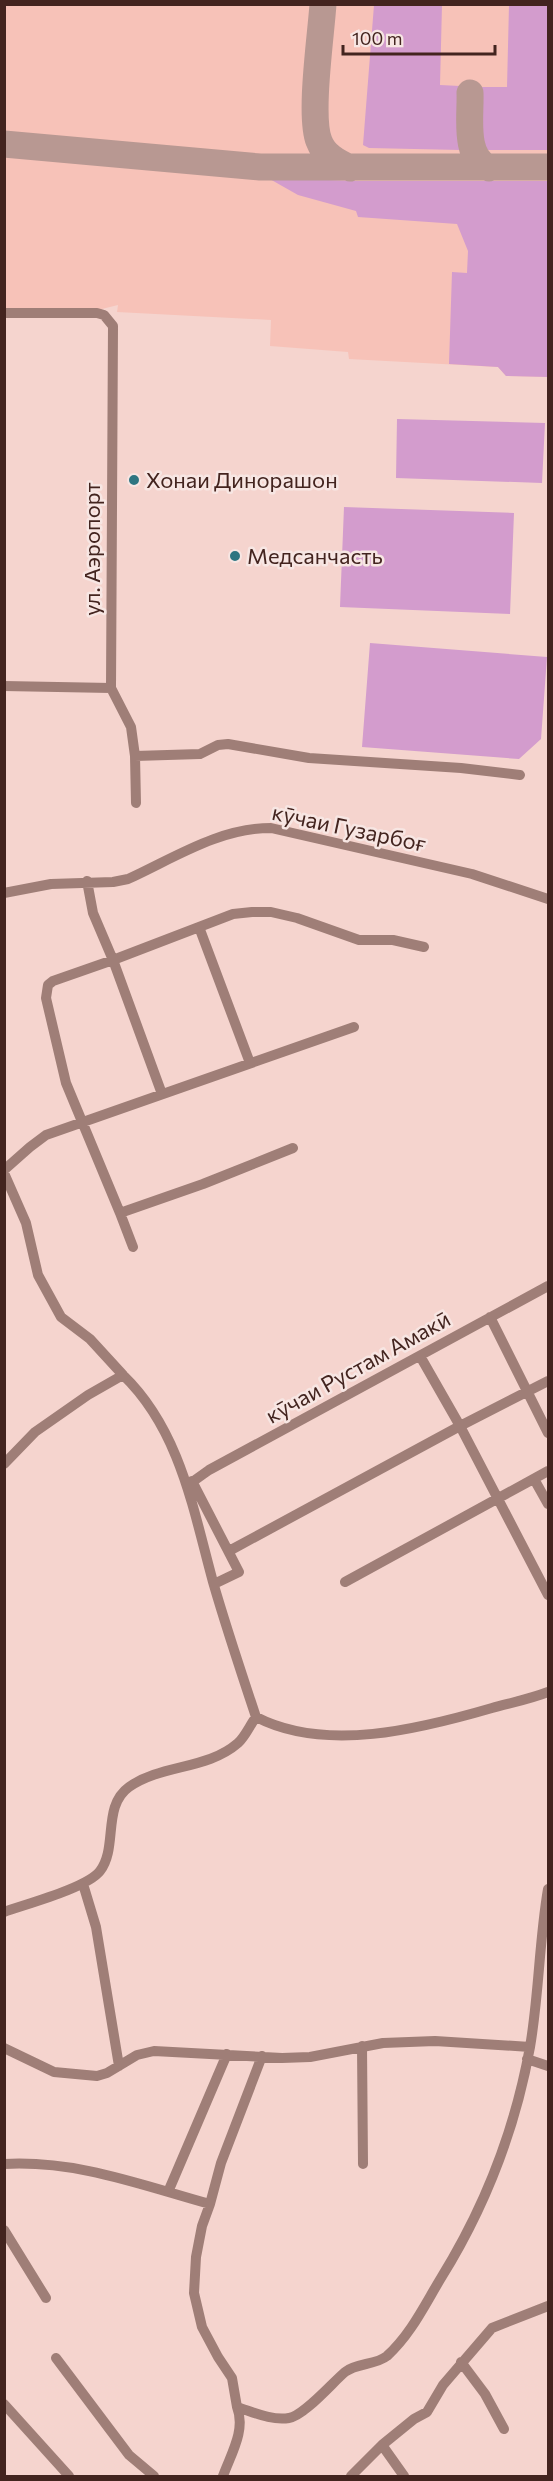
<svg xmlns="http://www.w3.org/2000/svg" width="553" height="2481" viewBox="0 0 553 2481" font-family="Commissioner,sans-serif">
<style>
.built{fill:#f7c2b8}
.green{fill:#d39ccd}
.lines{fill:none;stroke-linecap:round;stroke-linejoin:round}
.taxiway{stroke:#b89892;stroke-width:27}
.minor{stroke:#9f7e77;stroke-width:10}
.poi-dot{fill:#2e7581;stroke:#f7e6e3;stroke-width:2}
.labels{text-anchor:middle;stroke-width:5;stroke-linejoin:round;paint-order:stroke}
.poi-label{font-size:22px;fill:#43241f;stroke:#f7e6e3;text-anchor:start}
.street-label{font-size:22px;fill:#43241f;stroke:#f7e6e3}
</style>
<rect width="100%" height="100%" fill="#f5d4ce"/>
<path class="built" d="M5,5H548V377L506,376L498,367L349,359L348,352L270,346L271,320L117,312L118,305L102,309H5Z"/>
<path class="green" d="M374,5H442L440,85L460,86V150L369,148L363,145Z
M509,5H548V150H488L483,145L481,87H507Z
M268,178L359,181H548V377L506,376L498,367L449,364L452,272L467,273L468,251L457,224L358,217L356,211L298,195Z
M397,419L545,423L542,483L396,478Z
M344,507L514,513L510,614L340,607Z
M370,643L547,657L541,739L519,759L362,747Z"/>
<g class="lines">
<path class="taxiway" d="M323,4C321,35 309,116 319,141C324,155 337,162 350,168
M470,93C471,116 463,157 489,168
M4,144L260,167H548"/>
<path class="minor" d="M4,313H97L104,315L113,326L111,688
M4,686L111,688
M111,688L131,727L135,756L200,754L218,745L228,744L309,758L461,768L520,775
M135,756L136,803
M87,881L93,913L113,960L162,1094
M4,893L51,884L113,882L128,879C174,858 219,828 271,828L472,874L548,899
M199,927L250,1063
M293,1148L203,1184L120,1213L66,1083L46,998L48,985L53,981L113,960L233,914L252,912H271L297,918L359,940H393L424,947
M4,1170L30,1147L46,1135L354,1027
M4,1173L26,1223L38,1275L61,1317L90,1339L123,1375
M120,1213L133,1247
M490,1317L548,1433
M420,1356L460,1426L548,1595
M4,1464L35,1432L88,1395L123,1375C180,1430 193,1509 213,1582C226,1627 241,1672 256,1717
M534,1479L548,1504
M192,1481L239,1572L214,1584
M188,1485L209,1470L548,1286
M229,1551L460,1426L548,1381
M345,1582L548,1471
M256,1717C325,1753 420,1729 492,1708C510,1703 530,1699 548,1692
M83,1884L96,1927L119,2066
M4,1912C26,1904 87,1888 100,1871C118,1848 102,1806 129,1787C162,1764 207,1770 238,1743C245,1737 250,1725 256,1717
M362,2046L363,2164
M4,2048L54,2072L97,2076L107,2073L137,2055L154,2051L282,2058L310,2057L383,2043L435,2041L530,2047
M527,2059L548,2066
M4,2164C77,2160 141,2185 210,2204L202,2226L196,2257L194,2293L202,2327L218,2357L232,2378L237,2407C253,2412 272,2421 289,2418C304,2416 333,2382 345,2372C356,2363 376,2365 387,2356C411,2334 424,2306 441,2278C485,2207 515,2130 530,2047C539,1995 539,1942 548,1889
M168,2192L227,2054
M210,2204L221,2163L262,2056
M4,2230L46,2298
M56,2358L129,2455L154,2476
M461,2362L485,2394L504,2429
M4,2404L69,2476
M382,2445L404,2476
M223,2476C231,2454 246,2430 237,2407
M351,2476L382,2445L414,2419L427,2412L443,2385L492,2328L548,2306"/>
</g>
<g class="poi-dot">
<circle cx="134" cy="480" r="6"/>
<circle cx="235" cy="556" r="6"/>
</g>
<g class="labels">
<g class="poi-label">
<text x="146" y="488">Хонаи Динорашон</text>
<text x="247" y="564">Медсанчасть</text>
</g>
<g class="street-label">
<text transform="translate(92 549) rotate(-90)" y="8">ул. Аэропорт</text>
<text transform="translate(349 828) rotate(12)" y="8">кӯчаи Гузарбоғ</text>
<text transform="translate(358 1367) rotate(-29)" y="8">кӯчаи Рустам Амакӣ</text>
</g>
</g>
<rect width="553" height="2481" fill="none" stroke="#43241f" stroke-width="12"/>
<path d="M343 45v9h152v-9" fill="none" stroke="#43241f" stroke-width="3"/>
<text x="352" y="45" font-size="18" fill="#43241f" stroke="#f7e6e3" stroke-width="4.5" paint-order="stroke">100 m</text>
</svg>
